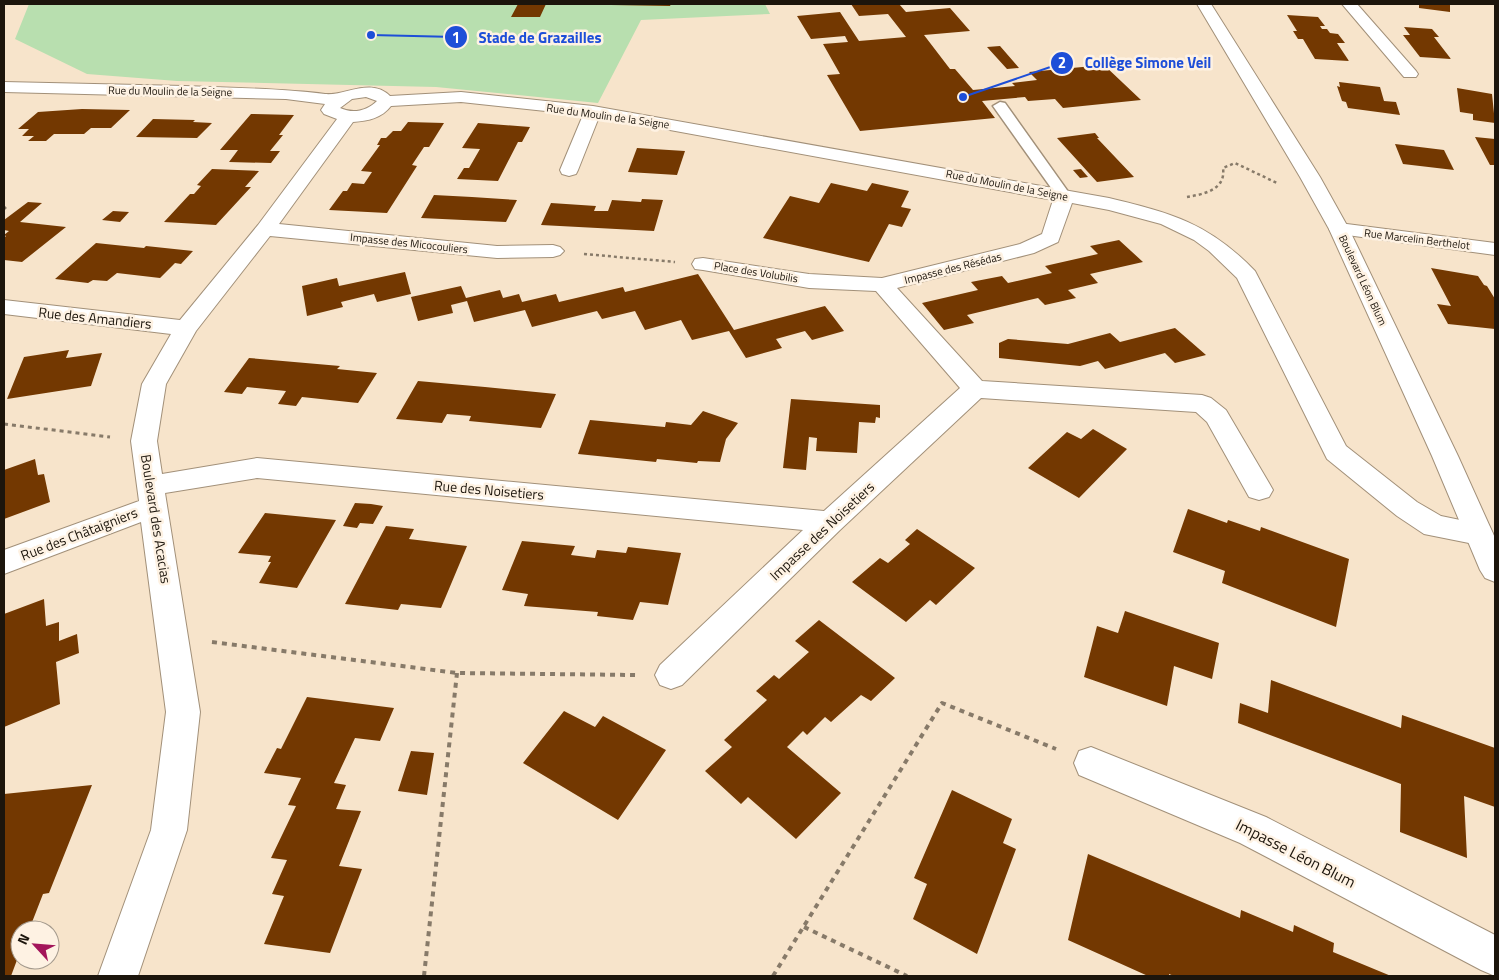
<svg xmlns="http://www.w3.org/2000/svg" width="1499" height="980" viewBox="0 0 1499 980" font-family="'Titillium Web',sans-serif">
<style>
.green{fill:#b8dfaf}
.building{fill:#733801}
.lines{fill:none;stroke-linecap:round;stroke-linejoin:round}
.lane-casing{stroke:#a29079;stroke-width:3}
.street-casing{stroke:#a29079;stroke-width:2}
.secondary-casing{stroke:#a29079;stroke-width:2}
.path-far2{stroke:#877a69;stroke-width:2.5;stroke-dasharray:3 3;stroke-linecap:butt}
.path-far1{stroke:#877a69;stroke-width:3;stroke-dasharray:4 4;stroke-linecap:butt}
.path{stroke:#877a69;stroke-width:4;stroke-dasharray:5 5;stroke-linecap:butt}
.lane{fill:#fff;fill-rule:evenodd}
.street{fill:#fff;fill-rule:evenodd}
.secondary{fill:#fff;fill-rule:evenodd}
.labels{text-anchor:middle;stroke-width:5;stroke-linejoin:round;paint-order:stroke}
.far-street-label{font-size:11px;fill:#1c150c;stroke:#fef2e3}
.street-label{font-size:14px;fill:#1c150c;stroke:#fef2e3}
.near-street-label{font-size:16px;fill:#1c150c;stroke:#fef2e3}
.leader{fill:none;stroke:#1d4ed8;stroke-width:2}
.callout-dot{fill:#1d4ed8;stroke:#fef2e3;stroke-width:2}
.mark-label{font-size:15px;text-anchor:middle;font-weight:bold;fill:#fff}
.callout-label{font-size:15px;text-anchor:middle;font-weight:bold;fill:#1d4ed8;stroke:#fef2e3;stroke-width:5;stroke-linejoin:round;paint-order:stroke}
</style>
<rect width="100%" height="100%" fill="#f7e4cb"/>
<path class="green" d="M29,4H765L770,14L641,20L598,103L436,87L177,81L87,74L15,39Z"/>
<path class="building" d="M518,4H546L540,17H511Z
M611,4H671L670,6L611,5Z
M851,4H899L906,12L950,8L970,31L924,35L950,69H955L973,90L1015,86L1012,83L1037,80L1029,72L1104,65L1141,100L1063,108L1055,99L1028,101L1025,97L982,101L995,118L860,131L827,75L840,74L823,44L848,42L845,36L811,39L797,16L840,12L859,41L906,37L888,14L859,16Z
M1419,4H1450V12L1419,8Z
M1287,15L1318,17L1325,26H1320L1322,29H1327L1330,33L1338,34L1345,43H1337L1349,61L1315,59L1303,39H1298L1293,31H1297Z
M1404,27L1432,29L1439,37H1434L1451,59L1420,57L1403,35H1410Z
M1000,46L1019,68L1007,69L987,47Z
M1339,82L1380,87L1384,101L1396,102L1400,115L1348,108L1346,102L1342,101L1337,86L1340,87Z
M1457,88L1492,94L1495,123L1473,120V114L1460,112Z
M82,109L130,110L111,128H91L84,134H54L46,141H28L34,136H22L29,129H18L38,112Z
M251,114L294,115L279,135H283L270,151H280L271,163L229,162L238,150H220Z
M153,119L195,120L193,122L212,123L197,138L136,137Z
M408,122L444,123L429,147H424L412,165L417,166L387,213L329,210L343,191H347L352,183L364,184L372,172L361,171L380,145H377L381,138H386L393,131H401Z
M478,123L530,127L522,142H518L498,181L457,179L464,168H469L480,149L462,148Z
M1095,133L1099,138H1097L1134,177L1097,182L1057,138Z
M1475,137L1495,139V165H1490Z
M1395,144L1444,150L1454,170L1403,164Z
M637,148L685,151L677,175L628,172Z
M212,169L259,171L245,187H251L216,225L164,222L190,194H194L201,186L197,185Z
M1081,169L1088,177L1080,178L1073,170Z
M831,183L867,191L872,183L909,191L901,207L911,209L902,227L889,224L869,262L763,238L790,196L819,203Z
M434,195L472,197L517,200L506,222L421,218Z
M642,199L663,200L654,231L541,225L551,203L596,206L594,211H608L612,200L641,202Z
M28,202L42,203L20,222L66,227L22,262L4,260V238L6,236L4,235L9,231L4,230V220Z
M113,211L129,212L120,222L102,220Z
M1119,240L1143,262L1090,274L1098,283L1068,290L1076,298L1045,305L1038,298L1025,301L967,315L974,323L944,330L922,303L978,290L971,282L1002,276L1008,283L1052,273L1045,266L1098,254L1090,246Z
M96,243L144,248L146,246L193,251L181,264L175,263L160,278L117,273L107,281L93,280L88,283L55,279Z
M1431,268L1478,276L1484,285L1487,286L1495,299V329L1448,324L1437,304L1451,306Z
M405,272L411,294L377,302L374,294L341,302L343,307L307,316L302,286L337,278L339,286Z
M698,274L734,330L825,306L844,331L812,340L805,331L776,339L782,348L746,358L729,331L692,340L681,320L645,330L635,311L602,319L597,311L532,327L525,310L474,322L467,301L451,305L453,313L418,321L411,297L461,286L466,298L500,290L503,298L519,294L522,302L556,294L559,302L623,287L625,292Z
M1175,328L1206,355L1175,363L1165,353L1105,369L1098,361L1080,366L999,358V343L1008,339L1068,344L1110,333L1120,342Z
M69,350L66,358L102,353L91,386L7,399L24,357Z
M249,358L340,366L337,369L377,373L358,403L302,397L296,406L278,404L286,391L247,387L242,394L224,392Z
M418,381L485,387L556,394L541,428L469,421L471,416L447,414L442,423L396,419Z
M791,399L880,405V418L876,417L875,423L859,422L857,453L816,451L817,438L809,437L806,470L783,468Z
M703,411L738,423L726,439L720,462L698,461L697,463L657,459L656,462L578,454L590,420L665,427L666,422L691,425Z
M1093,429L1127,449L1079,498L1028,468L1067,432L1081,439Z
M35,459L38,475L44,474L50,502L4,519V470Z
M355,503L371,504L383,506L373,524L360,523L357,528L343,526Z
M1188,509L1227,523L1228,520L1260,531L1261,527L1349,559L1336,627L1222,583L1225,571L1173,552Z
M265,513L336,520L297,588L259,583L271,562H268L271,556L238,553Z
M386,526L414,529L409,539L467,546L441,608L401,604L398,610L345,604Z
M917,529L975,568L936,605L930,600L906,622L852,582L880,558L888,563L910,544L905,540Z
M522,541L575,546L571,555L595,558L597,550L626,553L628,547L681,553L668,605L640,602L633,620L597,616L598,612L524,606L528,594L502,590Z
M44,599L46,626L59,622V641L77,634L79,653L56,662L60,704L4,727V614Z
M1125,611L1219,643L1212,679L1174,666L1167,706L1084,677L1097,626L1118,633Z
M819,620L895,678L871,701L861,695L831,722L825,717L807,735L803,731L787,747L841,793L796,839L748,797L741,804L705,771L732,747L724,740L767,700L756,691L774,675L779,679L809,652L795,641Z
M1271,680L1401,728L1402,715L1495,748V807L1464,796L1467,858L1400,832L1401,784L1238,723L1240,703L1268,713Z
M307,697L394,708L380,741L355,738L334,783L346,785L336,809L361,811L339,866L362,869L330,953L264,944L284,896L272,894L287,860L271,858L296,806L288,805L301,778L264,773L277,748L281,749Z
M564,711L595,727L603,716L666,750L618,820L523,763Z
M411,751L434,753L427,795L398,791Z
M92,785L49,893L43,894L29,930H20V952L11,976H4V794Z
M952,790L1012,819L1003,843L1016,849L977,954L913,919L927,884L914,878Z
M1088,854L1240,918L1241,910L1293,932L1294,925L1334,943L1333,952L1391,976H1174L1169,974V976H1148L1068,940Z"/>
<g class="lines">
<defs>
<path id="lane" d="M1000,102L1005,103L1069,193L1072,196L1069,199H1059L993,106Z"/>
<path id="street" d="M1342,4H1357L1416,71L1418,74L1416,77H1404Z
M4,82C64,83 124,85 184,86C231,88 278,88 325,94C345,96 371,77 390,96L461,92L593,106L1109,198C1171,213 1209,223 1255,271L1346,446L1417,502L1441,516L1489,526L1493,534L1489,542L1479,545L1424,534L1397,516L1327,459L1237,278L1209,251L1194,240L1161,224L1109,210L1072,203L1058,242L1034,253L897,288L982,381L1202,395L1211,398L1226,410L1269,483L1273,490L1269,497L1259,500L1249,497L1207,422L1196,412L981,398L840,530L682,685L671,689L660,685L655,675L660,665L803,530L257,478L165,493L200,712L187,830L138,976H98L151,830L166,712L141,522L4,574V550L139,501L131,441L142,384L171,334L4,314V300L180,320L258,225L337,119L324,114L321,110L325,104L286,99L4,92ZM366,97L377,101C367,111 353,114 340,108L352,99ZM461,102L583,115L560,170L562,174L569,176L576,174L578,170L599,117L1053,200L1042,234L1020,244L882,278L809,274L703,258L695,259L692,264L695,269L703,270L809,288L876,291L960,388L824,511L257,458L162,474L157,441L166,384L196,331L270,236L497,258L553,257L560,255L564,251L560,247L553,245L497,246L279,224L353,122C368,121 382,118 391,106Z
M1339,223L1495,243V255L1332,233L1329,229L1332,225Z
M1091,747L1266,817L1495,935V976L1481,970L1240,843L1079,775L1074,763L1079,751Z"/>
<path id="secondary" d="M1197,4H1211L1320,177L1349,229L1458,456L1495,538V582L1485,578L1480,570L1432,456L1329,229L1300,177Z"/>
</defs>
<use href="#lane" class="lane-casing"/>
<use href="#street" class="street-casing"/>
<use href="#secondary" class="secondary-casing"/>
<path class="path-far2" d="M1187,197C1204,194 1226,190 1223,168L1235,163L1277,183
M4,209L6,207
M584,254L675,262"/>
<path class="path-far1" d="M4,424L110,437"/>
<path class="path" d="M212,642L457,673L636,675
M804,927L907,976
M424,976L457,673
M773,976L942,703L1056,749"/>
<use href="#lane" class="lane"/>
<use href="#street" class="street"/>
<use href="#secondary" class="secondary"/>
</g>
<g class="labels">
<g class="far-street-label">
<text transform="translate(170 91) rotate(1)" y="4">Rue du Moulin de la Seigne</text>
<text transform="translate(608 116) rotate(8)" y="4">Rue du Moulin de la Seigne</text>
<text transform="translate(1007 185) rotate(11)" y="4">Rue du Moulin de la Seigne</text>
<text transform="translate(1417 239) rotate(7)" y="4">Rue Marcelin Berthelot</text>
<text transform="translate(409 243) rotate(6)" y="4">Impasse des Micocouliers</text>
<text transform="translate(953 268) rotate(-14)" y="4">Impasse des Résédas</text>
<text transform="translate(756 272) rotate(9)" y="4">Place des Volubilis</text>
<text transform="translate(1363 280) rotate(65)" y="4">Boulevard Léon Blum</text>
</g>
<g class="street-label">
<text transform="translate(95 318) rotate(6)" y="5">Rue des Amandiers</text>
<text transform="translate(489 490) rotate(5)" y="5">Rue des Noisetiers</text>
<text transform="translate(156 519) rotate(81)" y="5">Boulevard des Acacias</text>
<text transform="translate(822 531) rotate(-43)" y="5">Impasse des Noisetiers</text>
<text transform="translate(79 534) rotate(-21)" y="5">Rue des Châtaigniers</text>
</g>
<g class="near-street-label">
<text transform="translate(1296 853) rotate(27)" y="6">Impasse Léon Blum</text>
</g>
</g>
<path class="leader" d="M371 35L456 37M963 97L1062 63"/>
<g class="callout-dot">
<circle cx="371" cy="35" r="5"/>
<circle cx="963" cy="97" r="5"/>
<circle cx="456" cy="37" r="12"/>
<circle cx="1062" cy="63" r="12"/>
</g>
<g class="mark-label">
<text x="456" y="43">1</text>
<text x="1062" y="68">2</text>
</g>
<g class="callout-label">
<text x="540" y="43">Stade de Grazailles</text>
<text x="1148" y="68">Collège Simone Veil</text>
</g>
<rect width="1499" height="980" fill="none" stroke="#1c150c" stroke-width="10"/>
<g transform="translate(35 945) rotate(296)"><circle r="24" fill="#fef2e3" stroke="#a49a8d"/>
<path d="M0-4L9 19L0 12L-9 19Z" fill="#a3155a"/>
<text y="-8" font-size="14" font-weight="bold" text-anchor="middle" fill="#1c150c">N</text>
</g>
</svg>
